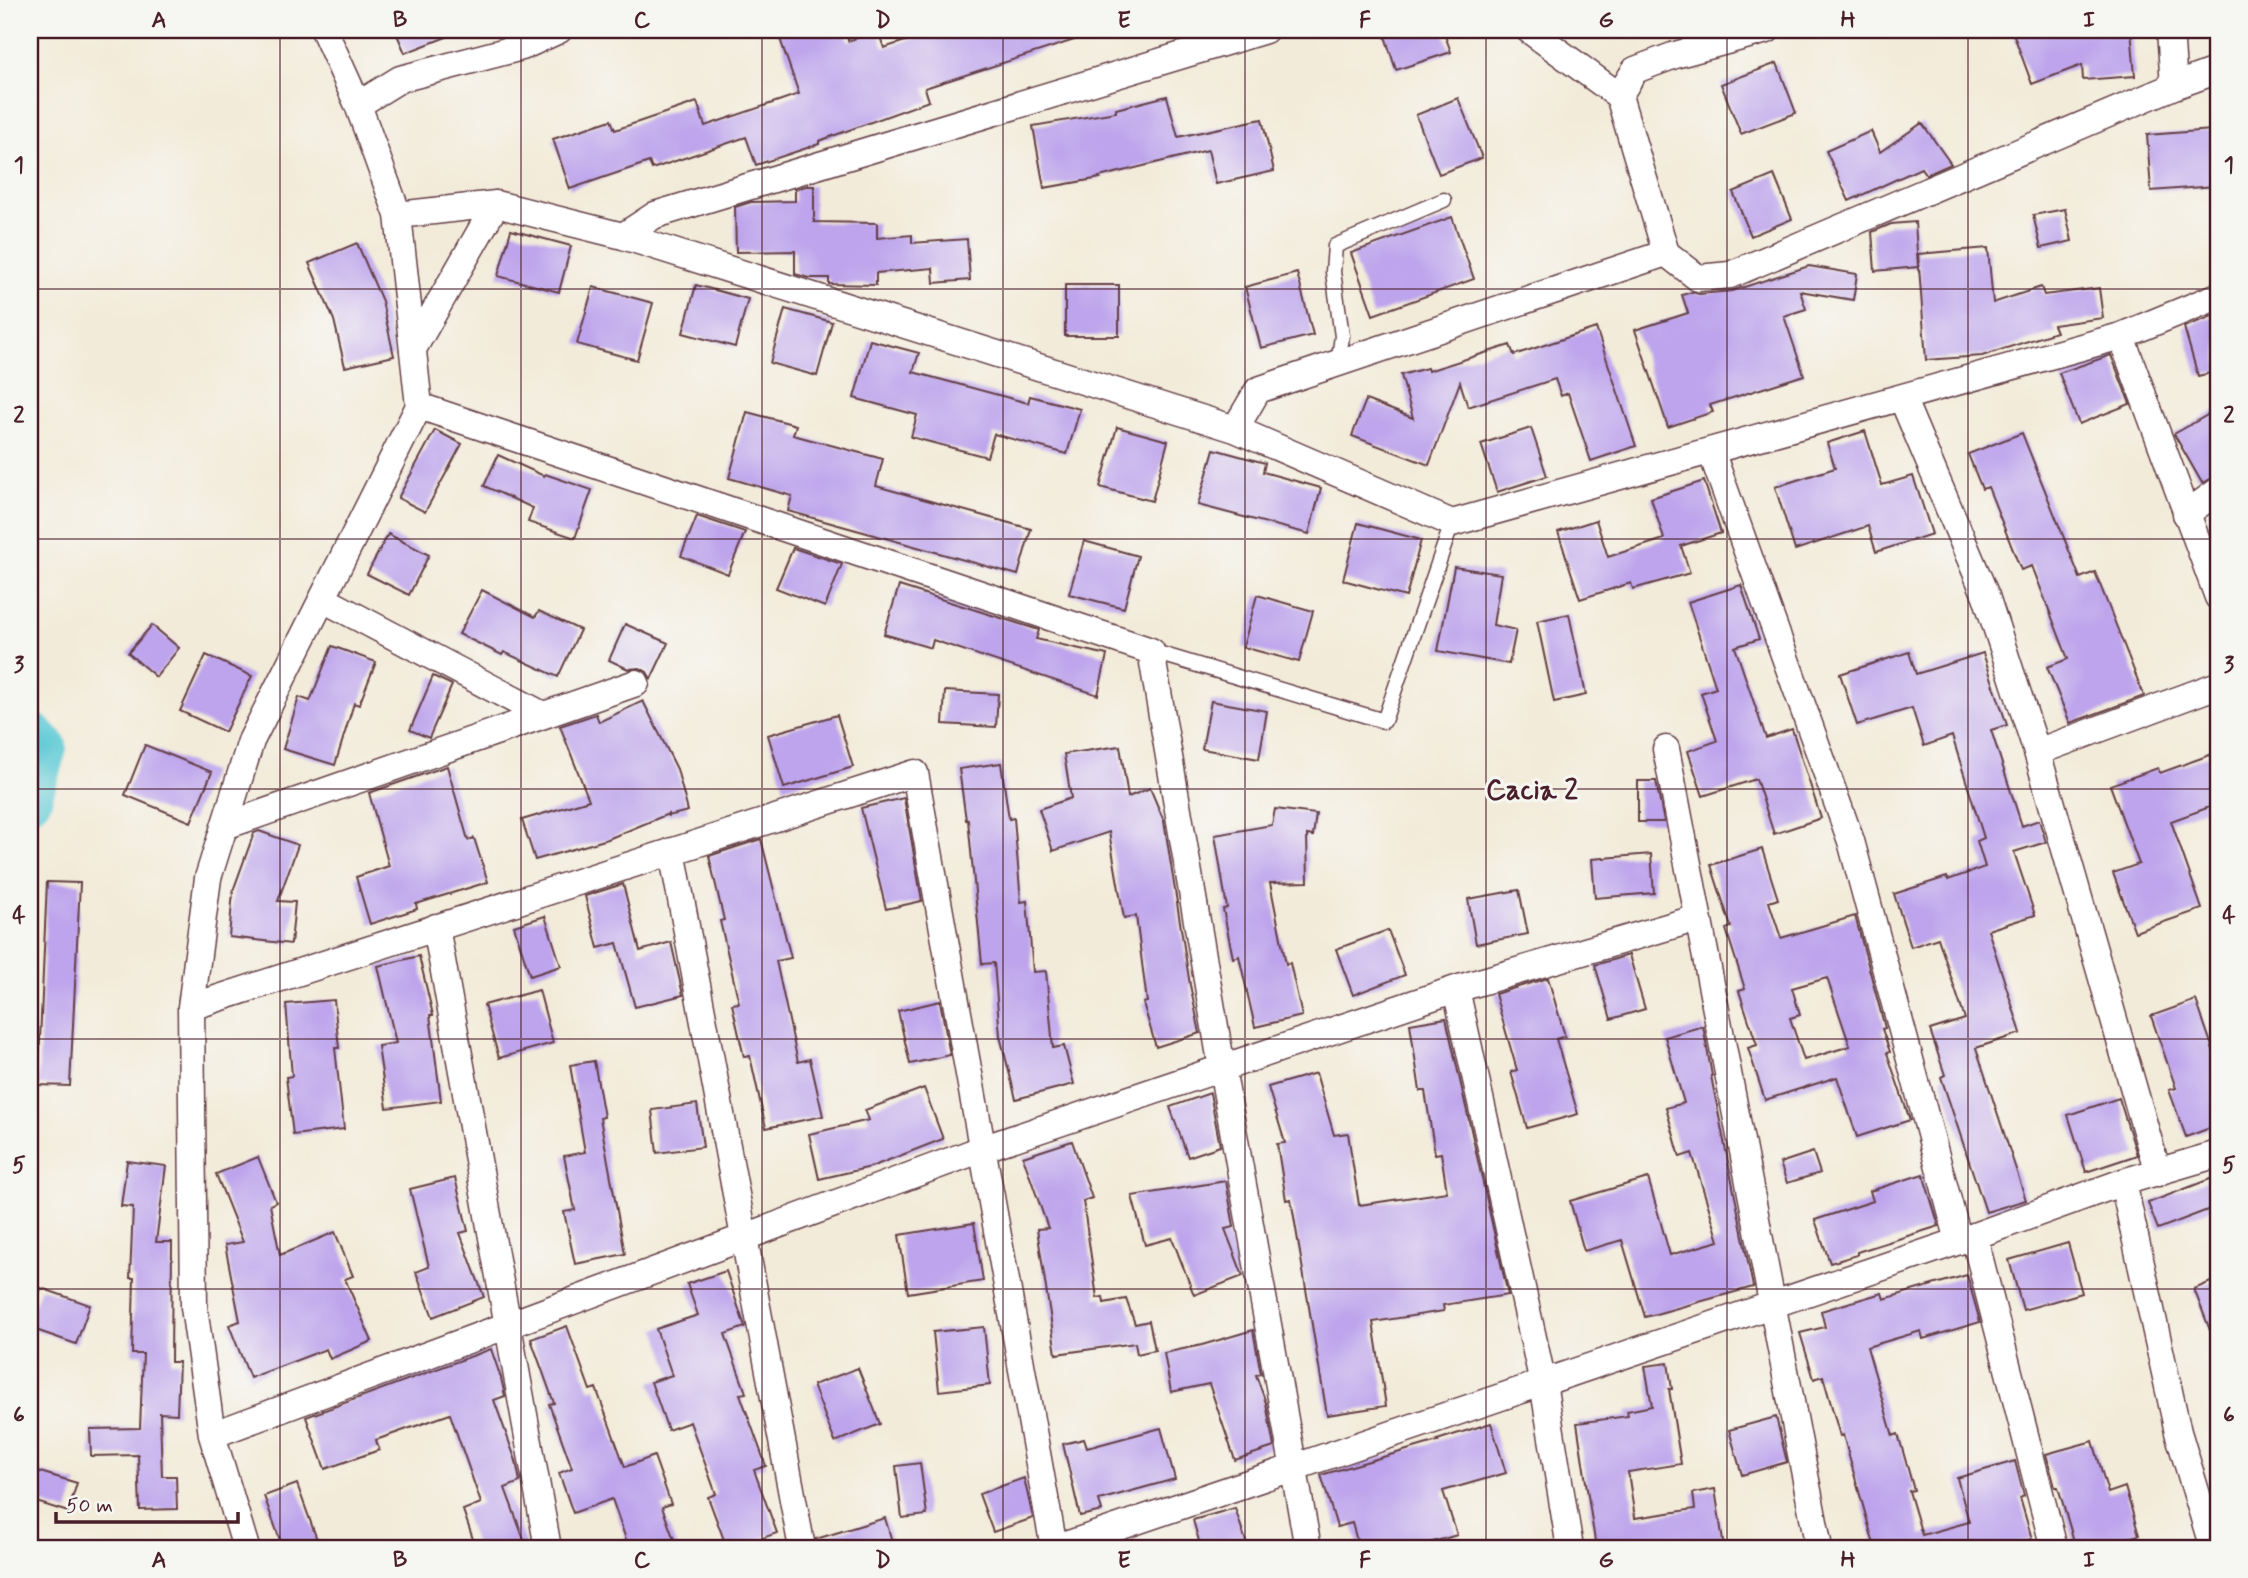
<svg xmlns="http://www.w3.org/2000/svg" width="2248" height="1578" viewBox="0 0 2248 1578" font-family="Mynerve,sans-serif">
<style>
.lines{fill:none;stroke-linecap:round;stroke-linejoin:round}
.river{stroke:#5ecad5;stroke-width:44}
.building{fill:#bea4ec;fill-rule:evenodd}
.lane-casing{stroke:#633e45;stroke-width:17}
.street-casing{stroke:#633e45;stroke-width:29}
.lane{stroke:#fff;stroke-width:14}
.street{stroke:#fff;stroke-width:26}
.grid{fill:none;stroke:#4a1f2b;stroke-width:2;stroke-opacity:0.55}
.labels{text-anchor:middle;stroke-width:6;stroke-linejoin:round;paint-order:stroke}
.quarter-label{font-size:28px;font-weight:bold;fill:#4a1f2b;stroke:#f6f6f2}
.neatline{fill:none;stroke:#4a1f2b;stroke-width:2.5}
.grid-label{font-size:23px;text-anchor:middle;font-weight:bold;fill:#4a1f2b}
</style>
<rect width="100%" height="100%" fill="#f6f6f2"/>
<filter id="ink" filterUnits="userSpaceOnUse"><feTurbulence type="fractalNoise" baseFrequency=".0143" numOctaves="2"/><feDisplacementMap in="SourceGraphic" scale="14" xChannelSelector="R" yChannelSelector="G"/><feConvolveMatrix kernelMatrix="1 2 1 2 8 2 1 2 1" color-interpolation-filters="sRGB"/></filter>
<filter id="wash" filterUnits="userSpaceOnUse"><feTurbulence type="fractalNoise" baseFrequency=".00686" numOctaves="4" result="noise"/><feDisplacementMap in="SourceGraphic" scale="28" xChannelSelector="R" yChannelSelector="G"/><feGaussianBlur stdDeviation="1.57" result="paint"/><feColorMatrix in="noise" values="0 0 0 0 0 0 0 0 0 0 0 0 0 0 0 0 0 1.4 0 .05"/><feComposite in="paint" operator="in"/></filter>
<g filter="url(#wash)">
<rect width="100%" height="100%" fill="#f3ebd9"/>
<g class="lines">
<path class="river" d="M30,733L45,747L30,798"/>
</g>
<g id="blocks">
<path class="building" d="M395,30H462V31L405,53Z
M777,30H847L848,41L878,31L884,48L939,30H1095L1096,33L925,88L929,101L819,141V144L756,165L746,137L652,169L649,162L570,189L553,139L611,120L615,130L697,102L705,126L799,94Z
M1383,30H1443L1451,52L1396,70Z
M2012,30H2131L2135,76L2083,80L2082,65L2032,84Z
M1777,63L1796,113L1741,134L1721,84Z
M1167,96L1178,137L1262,119L1274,171L1216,184L1208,150L1099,177L1100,178L1044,188L1033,126L1116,112V109Z
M1458,98L1482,158L1439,174L1416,115Z
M1922,123L1951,164L1926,175L1921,168L1849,201L1826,151L1871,131L1880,152Z
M2212,130L2216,186L2151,191L2147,135Z
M1774,175L1792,219L1751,236L1733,192Z
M806,186H814V222L877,223V238L912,235V243L967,239L970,280L934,283L933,268L876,273V285L829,284V278H809L795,274V251L736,252L735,207L751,202L795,201V189Z
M2065,209L2072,241L2041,248L2033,215Z
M1452,217L1474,279L1373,315L1351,253Z
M1915,222L1918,267L1875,271L1872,232L1891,224Z
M511,230L571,246L559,292L498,276Z
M357,243L382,301L394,356L345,367L334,320L309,263Z
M1988,248L1993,303L2041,287L2044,295L2099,288L2103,318L2053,325L2056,332L1982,356L1926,360L1918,254Z
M1809,266L1857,274L1853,300L1800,291L1806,309L1784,316L1804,375L1710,405L1713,412L1668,427L1635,330L1688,313L1682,295L1692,292L1699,294L1732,291Z
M1297,273L1313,335L1261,348L1245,287Z
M696,285L748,299L735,347L683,333Z
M1065,285H1119V336H1065Z
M593,287L653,303L637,360L577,344Z
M785,309L832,322L817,376L770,363Z
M2215,315L2218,327V371L2198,376L2184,327Z
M1596,328L1636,446L1591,461L1568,393L1561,396L1555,379L1468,407L1460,382L1429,465L1352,436L1366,400L1413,418L1401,375L1427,368L1428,371L1510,345L1514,355Z
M870,340L919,353L913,372L1028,403L1030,396L1080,409L1067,454L994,434L987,457L911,437L917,415L854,398Z
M2111,355L2130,404L2079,424L2059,373Z
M2218,409V476L2202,483L2174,434Z
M747,412L796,425L793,435L883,459L876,486L1031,529L1018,575L788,511L792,496L729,478Z
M1117,427L1168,441L1152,501L1100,487Z
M1531,428L1547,476L1497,492L1481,444Z
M435,430L462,444L425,512L398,498Z
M1865,431L1882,485L1913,476L1932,534L1876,552L1868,526L1795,550L1775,487L1835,468L1827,443Z
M2022,433L2080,578L2095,572L2144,696L2070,723L2047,667L2068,659L2032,566L2021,570L1988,487L1982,489L1968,454Z
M1214,449L1265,463L1263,472L1321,488L1309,534L1198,505Z
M498,455L544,476L545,474L592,490L575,538L528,522L533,508L484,486Z
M1704,481L1721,533L1681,546L1690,573L1633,589L1631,583L1580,599L1558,532L1596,520L1608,557L1664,539L1651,498Z
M697,516L745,532L728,574L681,556Z
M1358,523L1421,540L1406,597L1343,580Z
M388,534L429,555L409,595L367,574Z
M1084,541L1138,556L1124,608L1069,594Z
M793,548L842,564L825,607L776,588Z
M1454,567L1501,574L1493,625L1516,630L1509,664L1438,651Z
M1741,585L1759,639L1735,647L1766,738L1792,729L1821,818L1774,834L1756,779L1703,796L1688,751L1717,741L1701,693L1716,688L1688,602Z
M899,586L1039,630L1036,639L1107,655L1098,695L933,640L931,648L884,634Z
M482,590L535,617L539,611L580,630L558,677L504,652L502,655L459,634Z
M1257,595L1313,611L1299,662L1243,647Z
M1569,614L1586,695L1554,702L1537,621Z
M625,624L668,643L651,679L647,672L640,668L628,669L609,660Z
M152,625L179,648L156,677L128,653Z
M332,646L376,662L359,705L354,703L335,765L283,749L299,697L310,701Z
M1909,652L1916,674L1983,653L2007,725L1991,730L2022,826L2039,820L2046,842L2014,852L2035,915L1988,930L2021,1033L1976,1048L2026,1200L1986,1212L1941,1077L1945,1075L1930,1030L1965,1019L1938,938L1911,947L1894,894L1947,877L1948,880L1985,867L1977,841L1984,838L1952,736L1924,746L1912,708L1857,725L1840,674Z
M206,655L252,676L225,732L180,711Z
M433,676L452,685L429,738L410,730Z
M945,691L998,694L996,727L943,724Z
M643,701L677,769L688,811L668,816V814L608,839L535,860L522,820L589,800L560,726L596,714L599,722Z
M1211,701L1267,711L1259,759L1202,749Z
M837,715L853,767L784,788L768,735Z
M145,745L212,772L191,822L125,795Z
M1120,746L1128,797L1150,788L1164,821L1190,985L1200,1033L1156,1047L1143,1003L1147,1002L1136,916L1124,918L1109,832L1053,851L1039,809L1071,798L1064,754Z
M2218,752V804L2171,821L2202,909L2135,932L2113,873L2139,864L2110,785L2158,768L2160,773Z
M1001,763L1009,819L1014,818L1021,902L1027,901L1033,972L1046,971L1053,1048L1064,1046L1074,1084L1016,1099L1000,1036L994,963L982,964L968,820H966L959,769Z
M447,766L468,840L474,838L488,882L416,904L417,909L370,924L356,877L389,866L369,793Z
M1638,781H1656L1664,822H1638Z
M904,798L922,901L886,909L861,808Z
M1275,809L1316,814L1313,836L1307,835L1308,882L1270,883L1286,964L1290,963L1302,1016L1255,1027L1239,956L1233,958L1223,909L1227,908L1215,835L1272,825Z
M259,831L298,845L278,901L295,902L291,944L229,937L233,891L254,833Z
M761,839L791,958L776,961L798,1062L810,1059L823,1116L766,1128L750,1056L744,1057L732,1004L739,1003L720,921L724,920L709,856Z
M1762,849L1778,899L1769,902L1781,938L1855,916L1885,1028L1882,1029L1890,1052L1887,1053L1910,1120L1857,1137L1837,1077L1765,1100L1748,1048L1757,1045L1739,991L1745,989L1726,929L1731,927L1711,865ZM1827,978L1850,1046L1804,1060L1790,1018L1800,1015L1792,988Z
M1651,854L1654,893L1595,898L1592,859Z
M47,882L80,883L70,1086L38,1085Z
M623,884L640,951L671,942L683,995L635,1007L617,943L598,948L585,896Z
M1519,890L1528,934L1476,944L1468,899Z
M545,916L561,966L530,976L514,926Z
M1388,930L1405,975L1353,995L1336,949Z
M1629,955L1645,1009L1611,1019L1595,965Z
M419,956L433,1015H430L441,1101L387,1108L378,1046L396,1043L378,966Z
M1548,978L1565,1036L1556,1039L1578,1114L1527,1128L1511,1072L1517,1070L1495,994Z
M539,990L553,1043L499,1058L484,1005Z
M334,1000L339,1048H335L344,1129L293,1135L286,1077L292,1076L286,1004Z
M2196,1000L2218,1064V1125L2186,1137L2169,1090L2176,1088L2151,1016Z
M940,1001L950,1055L910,1064L898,1011Z
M1446,1018L1508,1295L1443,1305L1444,1311L1373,1322L1386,1406L1327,1415L1291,1199L1286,1200L1277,1144L1285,1143L1268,1087L1316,1073L1334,1135L1348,1133L1359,1205L1447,1192L1441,1153L1435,1154L1425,1091H1420L1410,1024Z
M1703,1026L1712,1076H1711L1753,1287L1645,1317L1622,1240L1584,1251L1570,1201L1648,1178L1670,1255L1719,1241L1692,1153L1680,1157L1666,1108L1684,1103L1665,1037Z
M594,1061L604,1117L600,1118L625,1254L575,1264L564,1212L575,1210L564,1156L585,1152L570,1065Z
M924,1088L943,1139L871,1167L819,1179L809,1134L869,1120L865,1110Z
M1210,1093L1220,1146L1188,1157L1170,1107Z
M2119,1098L2137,1155L2086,1172L2068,1115Z
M697,1104L703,1147L657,1153L652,1110Z
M1072,1141L1092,1198L1083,1201L1097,1298L1103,1297L1104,1303L1126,1299L1135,1324L1149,1321L1155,1350L1137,1354L1135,1343L1056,1354L1037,1229L1048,1228L1023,1157Z
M1813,1152L1820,1173L1787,1183L1780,1163Z
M258,1157L276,1202L270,1205L280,1255L335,1232L353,1276L345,1279L372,1341L330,1359L326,1349L250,1378L229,1325L240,1321L225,1245L243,1242L216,1174Z
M127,1161L166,1166L156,1242H172L171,1362H179L177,1414L160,1413L162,1476H176L177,1509L140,1510L138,1455L91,1456L90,1429L140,1428L143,1354H132L134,1278H130L133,1207L121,1206Z
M1923,1174L1939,1226L1857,1252V1255L1830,1263L1815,1220L1873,1201L1870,1191Z
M2218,1176V1206L2158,1229L2148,1203Z
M455,1178L468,1231L460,1233L484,1297L433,1317L416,1272L429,1267L410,1189Z
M1226,1181L1234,1227L1225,1229L1243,1276L1194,1295L1172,1238L1145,1245L1132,1196Z
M974,1223L983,1281L908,1293L899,1235Z
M2068,1243L2082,1293L2023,1310L2009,1260Z
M726,1271L745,1327L725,1334L746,1393L740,1394L766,1466L754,1470L777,1533L734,1548H727L708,1497L716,1494L690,1422L668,1430L651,1382L672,1375L656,1329L698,1315L687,1284Z
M1967,1275L1980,1322L1923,1339L1921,1331L1867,1347L1893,1436L1898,1434L1914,1490L1909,1491L1922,1535L1969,1522L1957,1478L2015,1461L2024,1496L2020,1498L2032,1539L2001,1548H1875L1843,1435L1840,1436L1823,1376L1814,1379L1800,1333L1825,1327L1821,1311L1882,1293L1884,1299Z
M2218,1279V1348H2217L2194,1289Z
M41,1288L90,1305L76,1344L30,1328V1318Z
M567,1326L590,1390L596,1388L625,1467L654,1456L671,1504L662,1507L677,1548H629L612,1499L573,1513L559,1473L572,1468L549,1404L554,1403L531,1339Z
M984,1327L990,1385L939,1391L933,1332Z
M1253,1330L1261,1374L1256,1375L1266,1403L1274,1447L1235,1460L1209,1384L1171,1392L1164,1353L1202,1345Z
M491,1349L501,1378L505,1396L494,1400L516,1461L520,1482L505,1488L527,1548H476L463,1510L481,1503L450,1414L376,1440L379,1450L325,1469L306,1417Z
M1668,1363L1672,1389H1669L1681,1464L1628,1472L1635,1518L1695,1509L1693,1493L1715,1489L1724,1548H1596L1577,1423L1628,1416L1627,1411L1652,1406L1645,1366Z
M858,1368L880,1424L835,1442L813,1385Z
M1776,1417L1787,1462L1742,1475L1729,1430Z
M1491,1423L1506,1473L1443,1491L1457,1535L1412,1548H1359L1352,1523L1337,1527L1321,1475L1438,1441L1437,1440Z
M1161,1428L1175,1479L1099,1500L1102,1511L1080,1516L1063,1444L1084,1439L1087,1448Z
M2093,1441L2108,1493L2125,1487L2139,1535L2094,1548H2076L2058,1487H2055L2046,1454Z
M920,1463L927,1515L902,1518L896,1466Z
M30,1469L77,1483L68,1512L30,1500Z
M1024,1478L1033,1518L993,1532L979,1494Z
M297,1484L320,1548H283L264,1496Z
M1235,1508L1248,1548H1201L1193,1520Z
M885,1518L894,1548H817L816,1539Z"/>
</g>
</g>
<g filter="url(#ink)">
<use href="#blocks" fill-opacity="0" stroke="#633e45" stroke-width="2"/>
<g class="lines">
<defs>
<path id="lane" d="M1338,365L1342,336L1333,272L1335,246L1444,200
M1151,651L1384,721L1452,523"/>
<path id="street" d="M1529,30L1619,96L1666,253L1698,278L1730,275L2174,86L2218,70
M2170,30L2174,86
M1619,96L1635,70L1675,55L1767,30
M358,105L400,79L522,47L559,30
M398,215L496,204L623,236L1235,429L1452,523L2121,336L2218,296
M623,236L655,215L1265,30
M2121,336L2218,597
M413,349L496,204
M1902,398L1986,596L2037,752L2158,1173
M419,406L1151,651L1222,1068L1308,1548
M1235,429L1258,390L1666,253
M1711,451L1851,841L1959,1241
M2186,514L2218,491
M323,599L543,715
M1666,749L1819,1548
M2037,752L2218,685
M225,826L636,683
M672,851L802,1548
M436,927L548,1548
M1456,989L1543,1383L1570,1548
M191,1007L915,773L1054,1548
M2123,1182L2178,1432L2213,1548
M1974,1236L2054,1548
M212,1435L982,1149L1456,989L1698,918
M246,1548L212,1435L194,1307L191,1007L208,878L251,741L419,406L398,215L358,105L324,30
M1057,1548L1974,1236L2123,1182L2218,1154"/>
</defs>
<use href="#lane" class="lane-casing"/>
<use href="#street" class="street-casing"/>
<use href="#lane" class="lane"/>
<use href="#street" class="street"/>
</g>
</g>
<path class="grid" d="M280,30V1548M521,30V1548M762,30V1548M1003,30V1548M1245,30V1548M1486,30V1548M1727,30V1548M1968,30V1548M30,289H2218M30,539H2218M30,789H2218M30,1039H2218M30,1289H2218"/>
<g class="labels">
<g class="quarter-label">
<text x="1532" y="799">Cacia 2</text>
</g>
</g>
<rect width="2248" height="1578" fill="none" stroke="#f6f6f2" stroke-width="77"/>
<path d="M56 1512v10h182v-10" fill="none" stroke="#4a1f2b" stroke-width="3.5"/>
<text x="66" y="1512" font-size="21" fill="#4a1f2b" stroke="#f6f6f2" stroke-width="5" paint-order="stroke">50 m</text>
<rect x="38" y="38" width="2172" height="1502" class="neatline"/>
<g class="grid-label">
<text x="159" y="27">A</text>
<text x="400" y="27">B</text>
<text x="642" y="27">C</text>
<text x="883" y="27">D</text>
<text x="1124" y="27">E</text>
<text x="1365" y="27">F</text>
<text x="1606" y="27">G</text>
<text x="1848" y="27">H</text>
<text x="2089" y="27">I</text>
<text x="19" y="172">1</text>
<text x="2229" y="172">1</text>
<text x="19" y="422">2</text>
<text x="2229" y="422">2</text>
<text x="19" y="672">3</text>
<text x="2229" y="672">3</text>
<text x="19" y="922">4</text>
<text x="2229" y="922">4</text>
<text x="19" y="1172">5</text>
<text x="2229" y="1172">5</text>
<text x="19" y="1422">6</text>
<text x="2229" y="1422">6</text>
<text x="159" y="1567">A</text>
<text x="400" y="1567">B</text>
<text x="642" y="1567">C</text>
<text x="883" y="1567">D</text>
<text x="1124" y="1567">E</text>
<text x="1365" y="1567">F</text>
<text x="1606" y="1567">G</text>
<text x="1848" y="1567">H</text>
<text x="2089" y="1567">I</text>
</g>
</svg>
